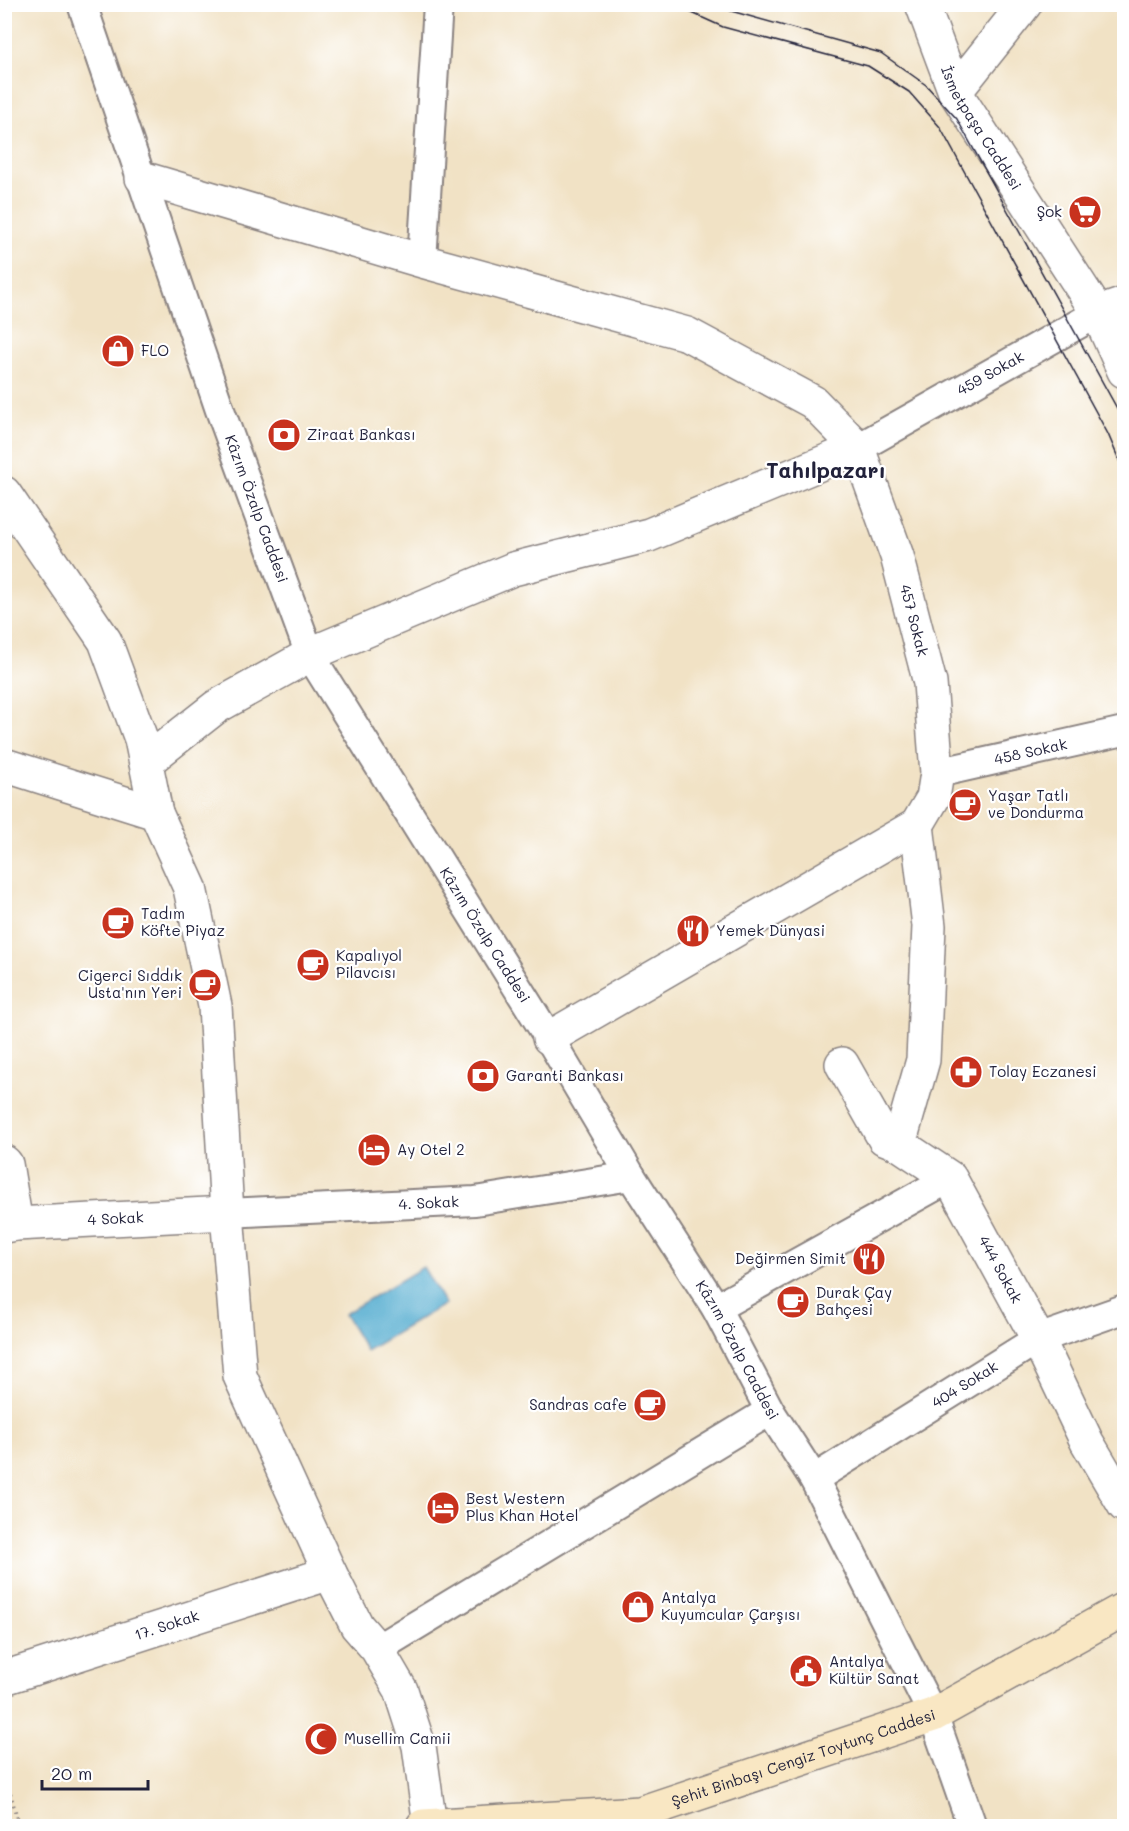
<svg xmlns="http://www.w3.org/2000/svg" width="1129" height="1831" viewBox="0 0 1129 1831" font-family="Mali,sans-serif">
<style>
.water{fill:#51abcf;stroke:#3a6685;stroke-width:1.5}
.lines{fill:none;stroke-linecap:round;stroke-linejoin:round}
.pedestrian-casing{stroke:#8a8280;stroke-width:32}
.minor-casing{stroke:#8a8280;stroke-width:36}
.tertiary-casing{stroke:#8a8280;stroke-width:36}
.secondary-casing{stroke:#8a8280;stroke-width:36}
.path{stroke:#8a8280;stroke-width:4;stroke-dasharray:1.5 4.5;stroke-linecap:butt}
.pedestrian{stroke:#fff;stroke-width:28}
.minor{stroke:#fff;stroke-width:33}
.tertiary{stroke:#fff;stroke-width:33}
.secondary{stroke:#f9e7c3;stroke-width:33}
.tram{stroke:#22223b;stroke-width:1.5}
.labels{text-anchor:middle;stroke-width:4.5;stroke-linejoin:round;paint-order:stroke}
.street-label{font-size:15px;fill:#22223b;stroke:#fff}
.poi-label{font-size:15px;fill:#22223b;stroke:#fff;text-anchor:start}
.district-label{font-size:21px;font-weight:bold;fill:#22223b;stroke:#fff}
</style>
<rect width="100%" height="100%" fill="#fff"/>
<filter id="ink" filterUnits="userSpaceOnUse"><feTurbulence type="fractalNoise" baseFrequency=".0167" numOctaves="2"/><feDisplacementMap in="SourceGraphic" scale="12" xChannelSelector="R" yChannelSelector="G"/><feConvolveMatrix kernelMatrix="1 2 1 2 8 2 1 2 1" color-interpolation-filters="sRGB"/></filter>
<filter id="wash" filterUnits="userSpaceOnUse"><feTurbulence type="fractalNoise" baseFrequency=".008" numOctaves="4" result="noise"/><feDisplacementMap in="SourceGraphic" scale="24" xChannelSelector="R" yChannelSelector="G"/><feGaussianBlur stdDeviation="1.35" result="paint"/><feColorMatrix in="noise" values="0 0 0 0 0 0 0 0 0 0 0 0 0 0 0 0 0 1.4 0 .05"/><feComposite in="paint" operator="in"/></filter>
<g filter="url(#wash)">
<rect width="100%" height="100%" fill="#f1e2c5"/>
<path class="water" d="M423,1267L445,1304L366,1351L344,1314Z"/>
</g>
<g filter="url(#ink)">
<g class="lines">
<defs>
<g id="pedestrian">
<path id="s1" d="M82,4L220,410L310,655L549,1038L631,1176L716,1308L770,1411L814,1479L933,1715L972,1826"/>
<path d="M422,261L438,4"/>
<path id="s2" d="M858,448L1098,313"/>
<path id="s3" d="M937,773L1124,731"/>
<path id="s4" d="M227,1213L475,1201L631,1176"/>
<path d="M716,1308L950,1178"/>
<path id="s5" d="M814,1479L1038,1339L1124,1309"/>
<path d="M377,1649L770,1411"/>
</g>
<g id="minor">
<path d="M955,92L1025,4"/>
<path id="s6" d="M142,178L422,261L687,334L813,402L858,448L897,556L930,683L937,773L933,798L917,825L549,1038"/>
<path d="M1098,313L1124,304"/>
<path d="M4,493L105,641L141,739L156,813"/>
<path d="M146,762L216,707L315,652L513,569L649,535L858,448"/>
<path d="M4,765L156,813L190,888L215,1006L227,1213L240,1376L330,1573L357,1626L377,1649L401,1690L419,1746L430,1826"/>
<path id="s7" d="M842,1064L884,1138L899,1144L950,1178L1038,1339L1087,1442L1124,1505"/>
<path d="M899,1144L923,1060L929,926L917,825"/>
<path d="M4,1162L6,1164L16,1224"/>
<path id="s8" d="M4,1226L16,1224L227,1213"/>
<path id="s9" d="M4,1678L330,1573"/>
</g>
<g id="tertiary">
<path id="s10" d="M922,4L955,92L1098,313L1124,371"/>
</g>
<g id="secondary">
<path id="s11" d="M423,1826L640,1813L933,1715L1124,1609"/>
</g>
</defs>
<use href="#pedestrian" class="pedestrian-casing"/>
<use href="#minor" class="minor-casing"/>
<use href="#tertiary" class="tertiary-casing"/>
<use href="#secondary" class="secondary-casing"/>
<path class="path" d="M4,1770L19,1826"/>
<use href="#pedestrian" class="pedestrian"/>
<use href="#minor" class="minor"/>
<use href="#tertiary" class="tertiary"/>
<use href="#secondary" class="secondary"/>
<path class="tram" d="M672,4L723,27L868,66L909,92L940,127L1108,434L1124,472
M716,4L731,11L881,53L926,85L957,119L1124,421"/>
</g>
</g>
<defs>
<symbol id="supermarket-disc" viewBox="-11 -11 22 22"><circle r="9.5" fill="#c8321e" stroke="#fff"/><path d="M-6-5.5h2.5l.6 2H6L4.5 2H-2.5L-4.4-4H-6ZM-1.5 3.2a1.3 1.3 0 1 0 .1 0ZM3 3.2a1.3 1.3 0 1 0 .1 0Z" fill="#fff"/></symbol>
<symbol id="shop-disc" viewBox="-11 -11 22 22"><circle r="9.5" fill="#c8321e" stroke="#fff"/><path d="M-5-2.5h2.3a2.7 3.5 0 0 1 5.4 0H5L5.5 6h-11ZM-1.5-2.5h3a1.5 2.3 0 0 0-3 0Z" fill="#fff"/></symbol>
<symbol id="bank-disc" viewBox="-11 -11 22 22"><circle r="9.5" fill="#c8321e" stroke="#fff"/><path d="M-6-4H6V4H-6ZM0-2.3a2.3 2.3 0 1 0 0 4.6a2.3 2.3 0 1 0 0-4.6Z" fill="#fff"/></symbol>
<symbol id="cafe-disc" viewBox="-11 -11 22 22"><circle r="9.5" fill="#c8321e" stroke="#fff"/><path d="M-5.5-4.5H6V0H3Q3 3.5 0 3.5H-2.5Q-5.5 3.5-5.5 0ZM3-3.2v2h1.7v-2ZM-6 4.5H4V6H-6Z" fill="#fff"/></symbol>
<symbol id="restaurant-disc" viewBox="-11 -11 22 22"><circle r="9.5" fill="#c8321e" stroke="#fff"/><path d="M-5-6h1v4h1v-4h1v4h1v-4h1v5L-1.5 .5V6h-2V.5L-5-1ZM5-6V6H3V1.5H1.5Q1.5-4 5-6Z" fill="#fff"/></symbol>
<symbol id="pharmacy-disc" viewBox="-11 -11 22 22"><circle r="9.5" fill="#c8321e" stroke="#fff"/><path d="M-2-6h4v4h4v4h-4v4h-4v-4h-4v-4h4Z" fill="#fff"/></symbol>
<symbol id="hotel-disc" viewBox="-11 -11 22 22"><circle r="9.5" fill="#c8321e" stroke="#fff"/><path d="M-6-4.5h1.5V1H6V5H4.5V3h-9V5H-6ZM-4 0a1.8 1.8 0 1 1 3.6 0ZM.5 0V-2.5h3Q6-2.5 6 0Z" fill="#fff"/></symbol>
<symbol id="civic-disc" viewBox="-11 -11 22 22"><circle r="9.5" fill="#c8321e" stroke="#fff"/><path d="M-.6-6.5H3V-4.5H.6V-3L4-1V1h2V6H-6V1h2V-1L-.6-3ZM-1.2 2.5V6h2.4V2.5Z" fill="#fff"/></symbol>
<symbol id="mosque-disc" viewBox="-11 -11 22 22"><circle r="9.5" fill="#c8321e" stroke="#fff"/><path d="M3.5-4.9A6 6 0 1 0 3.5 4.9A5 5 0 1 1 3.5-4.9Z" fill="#fff"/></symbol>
</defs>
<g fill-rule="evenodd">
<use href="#supermarket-disc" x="1066" y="193" width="38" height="38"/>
<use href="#shop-disc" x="99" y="332" width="38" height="38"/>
<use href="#bank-disc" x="265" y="416" width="38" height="38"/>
<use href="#cafe-disc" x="946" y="786" width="38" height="38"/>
<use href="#cafe-disc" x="99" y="904" width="38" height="38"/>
<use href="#restaurant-disc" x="674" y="912" width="38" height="38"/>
<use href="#cafe-disc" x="294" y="946" width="38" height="38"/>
<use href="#cafe-disc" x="186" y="966" width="38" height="38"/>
<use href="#pharmacy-disc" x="947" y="1053" width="38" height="38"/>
<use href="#bank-disc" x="464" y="1057" width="38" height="38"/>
<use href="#hotel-disc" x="355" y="1131" width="38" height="38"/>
<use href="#restaurant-disc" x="850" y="1240" width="38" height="38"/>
<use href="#cafe-disc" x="774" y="1283" width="38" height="38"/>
<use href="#cafe-disc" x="631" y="1386" width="38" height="38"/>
<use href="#hotel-disc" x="424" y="1489" width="38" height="38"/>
<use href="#shop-disc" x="619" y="1588" width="38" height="38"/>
<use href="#civic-disc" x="787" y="1652" width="38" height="38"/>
<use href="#mosque-disc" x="302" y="1720" width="38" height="38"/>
</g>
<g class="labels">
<g class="street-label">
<text dy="5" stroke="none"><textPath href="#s10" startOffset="138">İsmetpaşa Caddesi</textPath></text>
<text dy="5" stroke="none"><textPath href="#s2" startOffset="152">459 Sokak</textPath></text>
<text dy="5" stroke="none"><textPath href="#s1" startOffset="534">Kâzım Özalp Caddesi</textPath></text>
<text dy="5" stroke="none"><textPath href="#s6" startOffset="956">457 Sokak</textPath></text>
<text dy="5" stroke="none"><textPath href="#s3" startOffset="96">458 Sokak</textPath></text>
<text dy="5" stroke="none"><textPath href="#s1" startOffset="1020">Kâzım Özalp Caddesi</textPath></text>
<text dy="5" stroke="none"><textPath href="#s4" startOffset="202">4. Sokak</textPath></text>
<text dy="5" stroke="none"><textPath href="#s8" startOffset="112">4 Sokak</textPath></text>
<text dy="5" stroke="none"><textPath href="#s7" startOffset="267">444 Sokak</textPath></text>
<text dy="5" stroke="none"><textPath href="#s1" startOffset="1506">Kâzım Özalp Caddesi</textPath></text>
<text dy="5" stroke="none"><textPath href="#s5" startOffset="178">404 Sokak</textPath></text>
<text dy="5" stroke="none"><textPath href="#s9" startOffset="171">17. Sokak</textPath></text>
<text dy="5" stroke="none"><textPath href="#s11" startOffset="390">Şehit Binbaşı Cengiz Toytunç Caddesi</textPath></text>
</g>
<g class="poi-label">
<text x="1062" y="217" text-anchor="end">Şok</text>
<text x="141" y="356">FLO</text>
<text x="307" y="440">Ziraat Bankası</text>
<text x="988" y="801">Yaşar Tatlı<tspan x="988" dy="17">ve Dondurma</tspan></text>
<text x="141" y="919">Tadım<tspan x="141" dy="17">Köfte Piyaz</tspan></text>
<text x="716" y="936">Yemek Dünyasi</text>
<text x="336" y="961">Kapalıyol<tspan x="336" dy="17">Pilavcısı</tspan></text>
<text x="182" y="981" text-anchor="end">Cigerci Sıddık<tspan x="182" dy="17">Usta'nın Yeri</tspan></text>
<text x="989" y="1077">Tolay Eczanesi</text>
<text x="506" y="1081">Garanti Bankası</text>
<text x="397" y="1155">Ay Otel 2</text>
<text x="846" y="1264" text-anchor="end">Değirmen Simit</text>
<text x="816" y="1298">Durak Çay<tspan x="816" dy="17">Bahçesi</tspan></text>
<text x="627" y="1410" text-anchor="end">Sandras cafe</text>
<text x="466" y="1504">Best Western<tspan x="466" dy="17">Plus Khan Hotel</tspan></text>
<text x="661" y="1603">Antalya<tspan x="661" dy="17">Kuyumcular Çarşısı</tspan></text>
<text x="829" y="1667">Antalya<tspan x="829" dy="17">Kültür Sanat</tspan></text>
<text x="344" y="1744">Musellim Camii</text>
</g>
<g class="district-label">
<text x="826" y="478">Tahılpazarı</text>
</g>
</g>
<rect width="1129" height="1831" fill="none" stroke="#fff" stroke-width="24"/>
<path d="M42 1780v9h106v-9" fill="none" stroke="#22223b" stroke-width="3"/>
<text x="51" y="1780" font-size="18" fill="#22223b" stroke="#ffffff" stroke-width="4.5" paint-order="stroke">20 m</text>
</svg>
